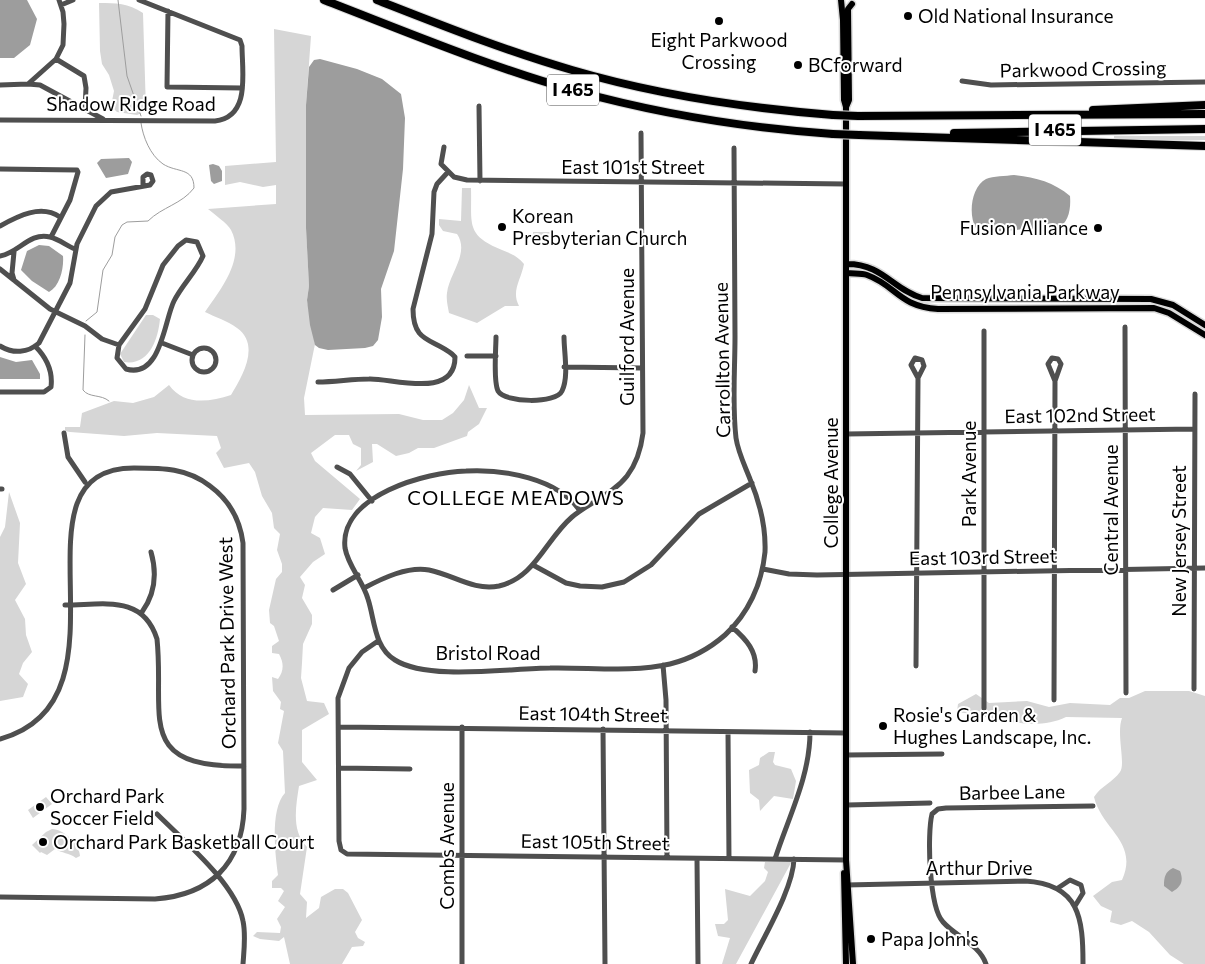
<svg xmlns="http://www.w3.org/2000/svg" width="1205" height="964" viewBox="0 0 1205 964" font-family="Commissioner,sans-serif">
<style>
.green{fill:#d6d6d6}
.water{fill:#9d9d9d}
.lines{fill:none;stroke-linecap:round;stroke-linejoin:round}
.stream{stroke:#9d9d9d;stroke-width:1}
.major-casing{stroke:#dbdbdb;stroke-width:9}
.highway-casing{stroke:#dbdbdb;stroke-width:10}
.minor{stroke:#4f4f4f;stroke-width:5}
.major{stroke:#000;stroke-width:6}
.highway{stroke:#000;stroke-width:8}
.highway-bridge-casing{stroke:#dbdbdb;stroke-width:10;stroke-linecap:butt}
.highway-bridge{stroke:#000;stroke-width:8}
.poi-dot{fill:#000;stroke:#fff;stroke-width:2}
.labels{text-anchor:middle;stroke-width:4;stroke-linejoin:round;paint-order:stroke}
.shield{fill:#fff;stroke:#4c4c4c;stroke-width:1}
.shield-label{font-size:18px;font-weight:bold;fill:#000}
.poi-label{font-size:19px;fill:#000;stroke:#fff;text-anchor:start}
.street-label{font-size:19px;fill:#000;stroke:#fff}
.neighbourhood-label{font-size:20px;letter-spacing:1px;fill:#000;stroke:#fff}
</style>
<rect width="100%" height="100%" fill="#fff"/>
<path class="green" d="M99,3C116,3 128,3 143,13L146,111L137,115L117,112L111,106L114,91L109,75L102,64L100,51Z
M274,29L311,36L306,105V228L309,286L307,300L315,344L304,398L305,415L399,414L423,420H442L453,413L464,400L469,385L479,408H487L479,424L468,432L467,436L434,448H418L409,453L396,456L377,444H372L373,462L356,471L361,465V448L353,444L349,435H335L311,453L315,461L360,499L352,510L323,508L315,517L311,533L320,538L325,554L313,562L300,577L305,585L302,598L312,615V624L303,644L302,663L301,678L307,701L324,703L329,714L302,730V762L317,780L299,786C296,806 291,831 307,847L300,894L307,902L306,918L319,908L321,897L335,889H343L348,893L362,920L355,932L358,938L365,942L363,946L352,947L342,964H290L284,937L279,941L260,939L253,936L257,932L280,933L281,927L277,919L285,907L278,901L284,891L281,888H272V881L278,875C275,853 270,809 285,793L283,751L278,743L284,711L280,709L281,702L273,691L272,677L278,679C284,671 284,663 279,654L272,653V646L279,641L274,626L270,623L269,610L276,579L282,572V564L277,550L280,534L274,528L272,513L262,496L255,472L249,463L224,468L216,453L221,448L217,436L157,433L124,436L70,432L65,431V427H80L82,413L114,401L133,403L154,397L169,385C184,406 209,402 231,395C242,377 261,345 237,328C228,321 215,317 205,312C220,290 246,259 231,230C227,223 215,215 208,209L276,204V185L263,187L240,182L225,185V166L276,162Z
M1114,136H1205V140H1114Z
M462,188H471C472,224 465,235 502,250C512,254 517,256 524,264C521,280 511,291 519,306H505L477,323L449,313C448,307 446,300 447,293C449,274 470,253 457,234L443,231L439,225V219L461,221Z
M533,232H552V240L533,242Z
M146,315H153L160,319C158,340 149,366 124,362L120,354Z
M9,492L20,523L18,563L26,584L15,600L25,619L26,635L32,652L23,663L19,674L28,684L23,697L0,701V537L5,527Z
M1145,691H1189L1205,696V964H1184L1170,955L1149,932L1132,921L1121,925L1110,922L1112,911L1101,906L1093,896L1112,882L1122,880C1139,842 1102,830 1094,797C1101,786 1113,782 1120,772C1126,764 1116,734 1122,718L1066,717C1033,733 992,716 957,712L958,704L976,694L989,703L1027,701L1049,707L1070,703L1110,705L1120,698H1129Z
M769,752H775L773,762L775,765L791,769L796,781L793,799L774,796L760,811L759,800L750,793L749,770L759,765L760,758Z
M46,797L52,804L33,818L28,810Z
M52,829C64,829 80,845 80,856L76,858C69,853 62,853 55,849L47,855L41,852L40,853L32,845L46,832Z
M792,861L736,964H722L730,938L718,936L715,924H724L728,920L725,889L750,896L765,881L768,872L764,868L765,862Z"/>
<path class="water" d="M0,0H27L37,19L30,45L14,58H0Z
M320,59L357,69L382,79L401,94L405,118L403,169L394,251L381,289L382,317L378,340L373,346L365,348L328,350L319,348L315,345L310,325L307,300L309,286L306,228V105L309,67L314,60Z
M129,158L132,162L128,174L106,178L97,163L101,159Z
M213,164L219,166L222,171V181L214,184L211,181L209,165Z
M1014,175C1034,177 1054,182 1070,196C1071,209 1069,223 1056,230C1050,233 1040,230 1033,229C1018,228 988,236 976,228C968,215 971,187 986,179C993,176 1006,176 1014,175Z
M39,245L49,246L63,256C64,268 60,286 49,292L32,281L21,270L27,251Z
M0,357L16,362L32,360L40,374V379H0Z
M1173,868L1180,871C1184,881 1181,887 1172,892L1164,886C1164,877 1165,872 1173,868Z"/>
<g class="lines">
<path class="stream" d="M118,0L127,76L141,116
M86,321L97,312L103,270L112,255L115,237L122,225L127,222L148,221C162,207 182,204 194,188C194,167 177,173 163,164C150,155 143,137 141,123
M85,335L83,390C89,398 101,394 109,401"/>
<defs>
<path id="major" d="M841,0L843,20L844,100L846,107V860L853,964
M846,107L849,100L848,9L852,4
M847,264C883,264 892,289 922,298L1151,299L1173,305L1205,325
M847,273C853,274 861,273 867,275C897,286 898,306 938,309L1154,308L1169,313L1205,335
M844,873L846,964"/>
<path id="highway" d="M324,0C407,32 490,67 576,91C660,114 746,128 833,134
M377,0C441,25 506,51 572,70C657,95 745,108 833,115
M1093,110L1205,105
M858,116L1205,114
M954,133L1205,129
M859,135L1205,146"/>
</defs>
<use href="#major" class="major-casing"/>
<use href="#highway" class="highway-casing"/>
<path class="minor" d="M61,5L73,0
M168,11L167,87L242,88
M56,59L84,76L86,88L85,108
M962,81L991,85L1205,82
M28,84L40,85L103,119
M0,85L28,84L56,59L63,45L64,24L63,12L59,0
M479,106L480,181
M0,120L215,121C251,117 242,72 242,46L240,40L139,0
M444,147L441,164L454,177L467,180L846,184
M0,169L77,170L78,172L70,200L51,237
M0,226C18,216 41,204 60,217
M186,240L197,242L203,256C196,272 182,285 174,301C164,321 161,379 126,369L117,358L119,345L145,309L163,265L178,246Z
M0,256C19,253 29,232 50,237C59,239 67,246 75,249
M0,269L50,309L85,326L102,339L119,345
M14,280L12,273L14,252
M1125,327L1126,693
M496,337C496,349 493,381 498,391C505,403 556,404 562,391C569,377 564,352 564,337
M162,343L193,355
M0,346C13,354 28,353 39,343L70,283L77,244L96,206L111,192L150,185L153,181L151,175L147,174L143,177V186
M192 360a12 12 0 1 1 24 0a12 12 0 1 1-24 0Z
M467,356H496
M915,358L922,360L924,366L918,378L911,365Z
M1052,358L1058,359L1061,364L1055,381L1048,364Z
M564,367L642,368
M318,382C335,382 352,379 369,379C392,378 455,400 455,357L452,354C432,338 413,343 413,309L432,234L434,192L437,184L448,172
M0,392H44L51,387C53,371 46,357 35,346
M64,433L68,457L85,482
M846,434L1194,429
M337,467L350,474L372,501
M0,489H2
M580,511C558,478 503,469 466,471C427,472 339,495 345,548C348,566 363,581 368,599C375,621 374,647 395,660C428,681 511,668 550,668C589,667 631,673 670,664C690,659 709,649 725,635C748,614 762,584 765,552C766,527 760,503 750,479C745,466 738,452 736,438C732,405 735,370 735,337C735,274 734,211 734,148
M533,565L566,583L580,586L602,587L624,582L651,565L699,514L752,483
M763,569L789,574L817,575L1205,568
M364,588C383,578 408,566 429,570C454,575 473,591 499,586C535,578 546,539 572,517C590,502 613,494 627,476C637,463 641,449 643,433L641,133
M333,590L358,575
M65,605C103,605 143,594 157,639C165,716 134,768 244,766
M142,612C155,594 157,573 151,552
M732,627C746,639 758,652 755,671
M378,641L362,652L349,668L338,698L339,841L341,850L347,854L846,860
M663,665L666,700L667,858
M916,666L918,378
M1194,689L1195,394
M1054,700L1055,381
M984,708V331
M339,727L846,733
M603,729L605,964
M728,732L729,859
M0,739C143,700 0,468 134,468C163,468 187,468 210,486C229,500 240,520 243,543L244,809C242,864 210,895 155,899L0,897
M846,755L942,754
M339,768L410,769
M847,805L930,803
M157,814C184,841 236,884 243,921C246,935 244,950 243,964
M697,859L698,964
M775,859C788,818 810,777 810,732
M846,885L1025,881C1080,884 1083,919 1083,964
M1058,888L1070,880L1081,885L1083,893L1075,906
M462,964V727
M751,964C764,936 793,889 794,859
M986,964C979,944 956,937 943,922C929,907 927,834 932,814L938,809L946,808L1093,806"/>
<use href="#major" class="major"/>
<use href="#highway" class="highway"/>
<defs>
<path id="highway-bridge" d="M833,115L858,116
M833,134L859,135"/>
</defs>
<use href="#highway-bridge" class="highway-bridge-casing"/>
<use href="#highway-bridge" class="highway-bridge"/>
</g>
<g class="poi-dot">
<circle cx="908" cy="16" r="5"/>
<circle cx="719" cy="21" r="5"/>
<circle cx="798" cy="65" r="5"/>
<circle cx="502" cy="227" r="5"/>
<circle cx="1098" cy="228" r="5"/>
<circle cx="883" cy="726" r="5"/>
<circle cx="40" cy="807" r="5"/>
<circle cx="43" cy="842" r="5"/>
<circle cx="871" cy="939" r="5"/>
</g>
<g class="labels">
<g class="shield">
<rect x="547" y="74.5" width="52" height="31" rx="4"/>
<rect x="1029" y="114.5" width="52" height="31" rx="4"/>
</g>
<g class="shield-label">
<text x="573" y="96">I 465</text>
<text x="1055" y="136">I 465</text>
</g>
<g class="poi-label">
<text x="918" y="23">Old National Insurance</text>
<text x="719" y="47" text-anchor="middle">Eight Parkwood<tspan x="719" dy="22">Crossing</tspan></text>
<text x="808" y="72">BCforward</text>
<text x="512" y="223">Korean<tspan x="512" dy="22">Presbyterian Church</tspan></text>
<text x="1088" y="235" text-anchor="end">Fusion Alliance</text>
<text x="893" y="722">Rosie's Garden &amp;<tspan x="893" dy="22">Hughes Landscape, Inc.</tspan></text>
<text x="50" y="803">Orchard Park<tspan x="50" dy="22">Soccer Field</tspan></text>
<text x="53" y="849">Orchard Park Basketball Court</text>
<text x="881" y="946">Papa John's</text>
</g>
<g class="street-label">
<text transform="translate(1083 69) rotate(-1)" y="7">Parkwood Crossing</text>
<text x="131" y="111">Shadow Ridge Road</text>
<text x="633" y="174">East 101st Street</text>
<text x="1025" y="299">Pennsylvania Parkway</text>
<text transform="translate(627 337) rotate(-90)" y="7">Guilford Avenue</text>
<text transform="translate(722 360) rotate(-91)" y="7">Carrollton Avenue</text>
<text transform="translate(1080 415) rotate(-1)" y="7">East 102nd Street</text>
<text transform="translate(969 474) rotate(-90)" y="7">Park Avenue</text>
<text transform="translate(831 483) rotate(-90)" y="7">College Avenue</text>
<text transform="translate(1111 510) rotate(-90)" y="7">Central Avenue</text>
<text transform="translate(1179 541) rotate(-90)" y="7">New Jersey Street</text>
<text transform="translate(983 557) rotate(-1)" y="7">East 103rd Street</text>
<text transform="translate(227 643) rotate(-91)" y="7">Orchard Park Drive West</text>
<text x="488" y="660">Bristol Road</text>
<text transform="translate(593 714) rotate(1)" y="7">East 104th Street</text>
<text transform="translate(1012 792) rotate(-1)" y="7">Barbee Lane</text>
<text transform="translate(595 842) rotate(1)" y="7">East 105th Street</text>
<text transform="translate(447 846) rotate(-90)" y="7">Combs Avenue</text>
<text x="979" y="875">Arthur Drive</text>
</g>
<g class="neighbourhood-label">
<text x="516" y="505">COLLEGE MEADOWS</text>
</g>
</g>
</svg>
